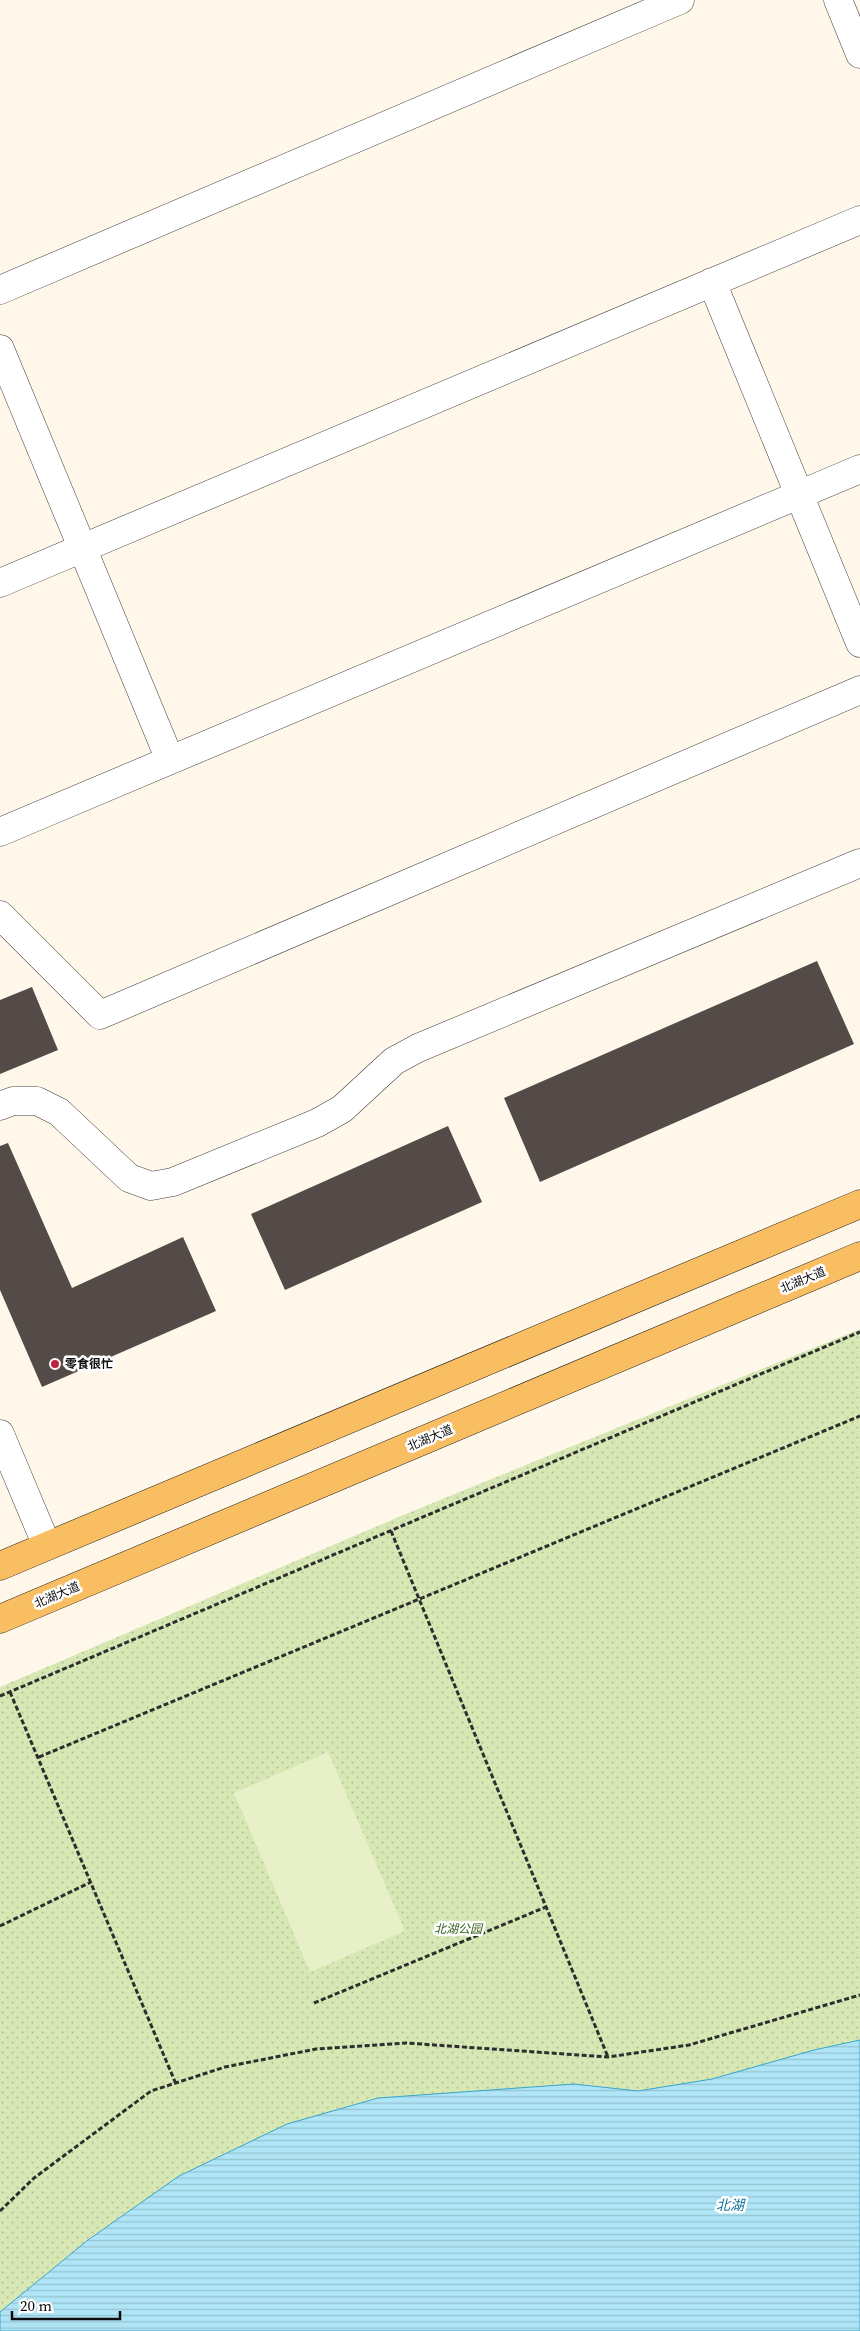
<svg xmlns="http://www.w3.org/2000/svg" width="860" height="2331" viewBox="0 0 860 2331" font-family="'Source Serif 4','Noto Sans SC',serif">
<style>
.grass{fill:url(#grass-dots)}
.pitch{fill:#e7f0c6}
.water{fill:url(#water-rules);stroke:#37a5cd}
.building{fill:#544b48}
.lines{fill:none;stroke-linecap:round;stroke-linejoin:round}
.minor-casing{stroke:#3f3f3f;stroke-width:29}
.major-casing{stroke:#1d1d1d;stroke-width:29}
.path{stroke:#2e2e2e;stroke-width:3;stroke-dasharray:5 2.5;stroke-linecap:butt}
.minor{stroke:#fff;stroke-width:28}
.major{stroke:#f8be61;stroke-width:28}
.poi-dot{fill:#bb2540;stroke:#fff;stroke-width:2}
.labels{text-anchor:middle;stroke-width:5;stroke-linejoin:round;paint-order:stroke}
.street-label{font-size:12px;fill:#0c0c0c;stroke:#fff}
.poi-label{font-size:12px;font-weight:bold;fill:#0c0c0c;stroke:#fff;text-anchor:start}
.park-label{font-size:12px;font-style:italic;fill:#35621d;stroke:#fff}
.water-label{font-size:14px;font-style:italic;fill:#16749c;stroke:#fff}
</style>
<defs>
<pattern id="grass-dots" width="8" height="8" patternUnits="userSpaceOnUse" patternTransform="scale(1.25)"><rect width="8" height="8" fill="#d7e8b5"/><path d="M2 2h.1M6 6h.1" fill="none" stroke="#b7c69a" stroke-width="1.8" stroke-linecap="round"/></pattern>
<pattern id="water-rules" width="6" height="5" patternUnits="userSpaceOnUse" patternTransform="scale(1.25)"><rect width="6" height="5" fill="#afe5f6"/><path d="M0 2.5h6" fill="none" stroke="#95c3d2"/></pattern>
</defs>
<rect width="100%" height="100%" fill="#fff8ea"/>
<path class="grass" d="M860,1329V2331H0V1687L408,1513Z"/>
<path class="pitch" d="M328,1752L405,1931L310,1972L234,1793Z"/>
<path class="water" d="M860,2040V2331H0V2312L88,2240L179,2176L287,2124L378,2098L574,2084L638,2091L712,2079L814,2050Z"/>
<path class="building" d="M817,961L854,1044L540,1182L504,1098Z
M32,987L58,1050L0,1074V1000Z
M448,1126L482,1202L285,1290L251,1214Z
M8,1143L72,1288L183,1237L216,1311L42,1387L0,1290V1146Z"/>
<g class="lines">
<defs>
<path id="minor" d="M838,0L860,54
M712,282L860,643
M0,290L680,0
M0,349L170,760
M0,583L860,220
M0,832L860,469
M0,915L100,1015L860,690
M0,1106L13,1101H37L59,1112L129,1178L151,1186L173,1182L317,1123L342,1109L394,1061L418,1048L860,863
M0,1434L47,1546"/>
<path id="major" d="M0,1566L860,1204
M0,1619L860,1256"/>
</defs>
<use href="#minor" class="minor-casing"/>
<use href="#major" class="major-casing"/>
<path class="path" d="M391,1531L608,2057
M10,1692L176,2084
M0,1696L860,1332
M39,1757L860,1416
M0,1926L91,1882
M314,2003L546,1907
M0,2211L34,2178L151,2091L225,2067L316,2049L406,2043L608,2057L689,2045L860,1995"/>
<use href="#minor" class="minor"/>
<use href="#major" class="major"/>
</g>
<circle class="poi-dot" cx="55" cy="1364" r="5"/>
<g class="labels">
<g class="street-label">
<text transform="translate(803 1280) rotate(-23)" y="4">北湖大道</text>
<text transform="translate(430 1438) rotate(-23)" y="4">北湖大道</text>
<text transform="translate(57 1595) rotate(-23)" y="4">北湖大道</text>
</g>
<g class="poi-label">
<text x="65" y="1368">零食很忙</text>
</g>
<g class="park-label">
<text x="458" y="1933">北湖公园</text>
</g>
<g class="water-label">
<text x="730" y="2210">北湖</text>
</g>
</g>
<path d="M12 2311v8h108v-8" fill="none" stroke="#0c0c0c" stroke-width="2.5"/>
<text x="20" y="2311" font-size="15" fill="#0c0c0c" stroke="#ffffff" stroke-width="4" paint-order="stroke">20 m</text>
</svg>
